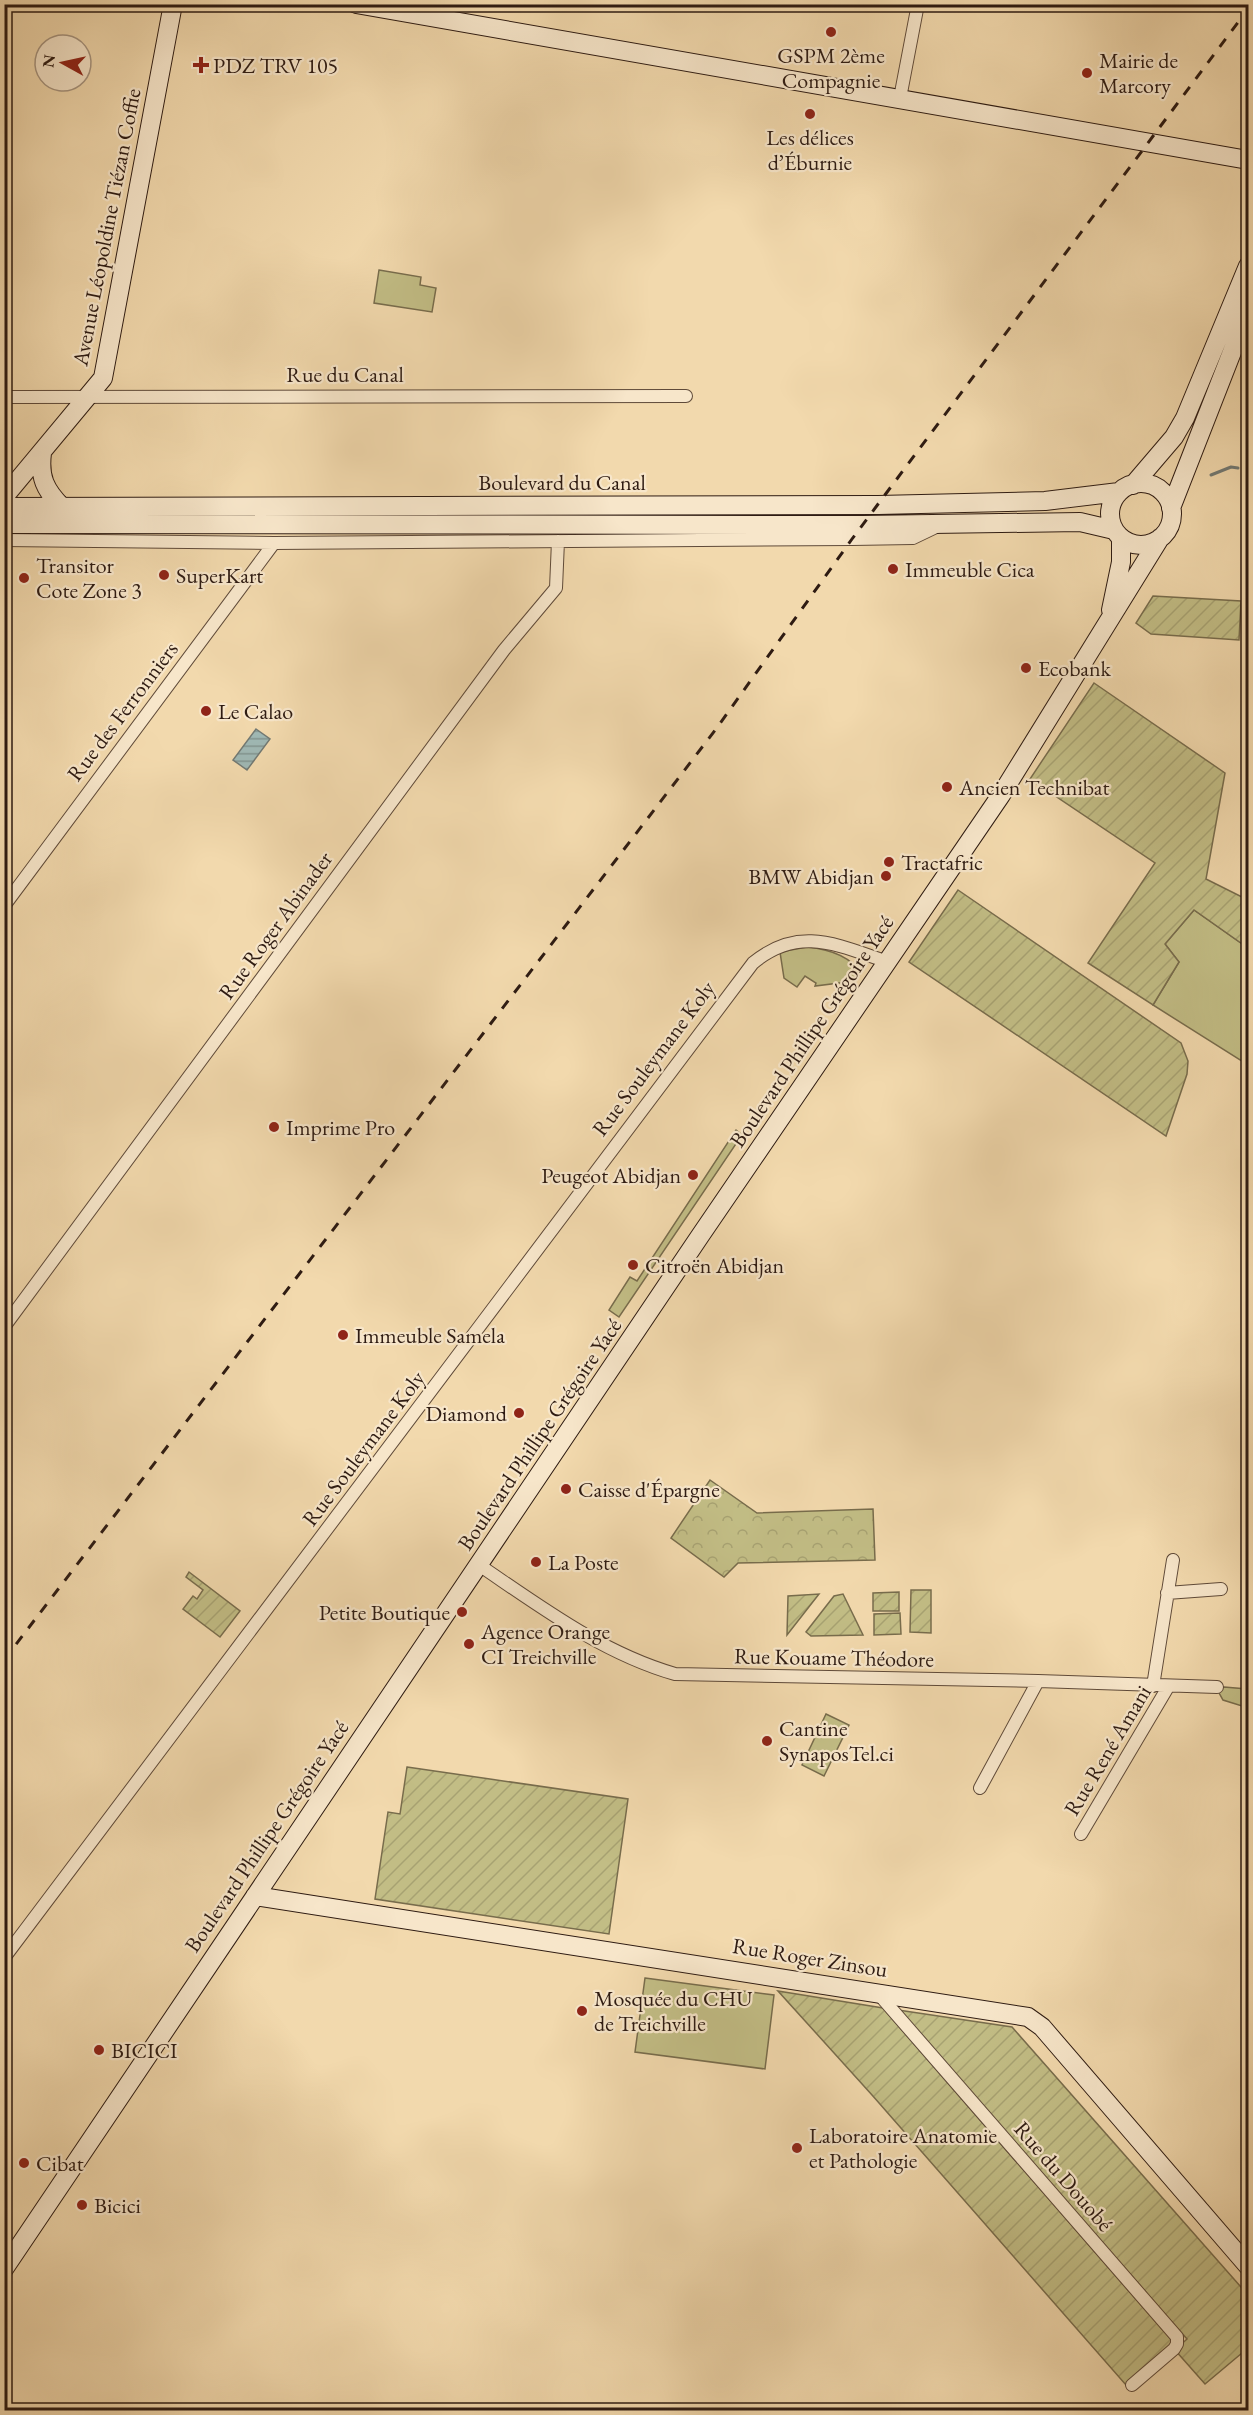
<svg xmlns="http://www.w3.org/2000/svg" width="1253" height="2415" viewBox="0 0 1253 2415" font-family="'EB Garamond',serif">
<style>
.grass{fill:#c2bd85;stroke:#786c4c;stroke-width:1.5}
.forest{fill:url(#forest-crowns);stroke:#786c4c;stroke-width:1.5}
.garden{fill:url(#garden-furrows);stroke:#786c4c;stroke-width:1.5}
.water{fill:url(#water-rules);stroke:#727973;stroke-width:1.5}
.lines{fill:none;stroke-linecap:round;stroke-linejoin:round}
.stream{stroke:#727973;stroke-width:3}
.street-casing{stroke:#5f4a39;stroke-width:14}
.secondary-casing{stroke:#2e1b12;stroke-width:20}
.street{stroke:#f7e6ca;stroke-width:12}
.secondary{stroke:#f7e6ca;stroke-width:18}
.rail{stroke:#2e1b12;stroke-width:3;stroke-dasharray:10 10;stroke-linecap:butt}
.poi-dot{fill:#8f2418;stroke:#f7e6ca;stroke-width:2}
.labels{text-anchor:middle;stroke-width:4.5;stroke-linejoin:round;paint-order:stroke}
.poi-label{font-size:22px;fill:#2e1b12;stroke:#f7e6ca;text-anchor:start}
.street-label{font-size:22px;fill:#2e1b12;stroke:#f7e6ca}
</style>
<defs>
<pattern id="forest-crowns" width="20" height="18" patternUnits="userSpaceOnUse" patternTransform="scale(1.5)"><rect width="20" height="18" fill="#c2bd85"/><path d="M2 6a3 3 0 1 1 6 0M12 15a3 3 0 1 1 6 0" fill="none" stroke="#a7a272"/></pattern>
<pattern id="garden-furrows" width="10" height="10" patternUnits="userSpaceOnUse" patternTransform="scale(1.5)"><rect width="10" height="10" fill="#c2bd85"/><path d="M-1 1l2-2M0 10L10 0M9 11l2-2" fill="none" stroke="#a7a272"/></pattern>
<pattern id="water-rules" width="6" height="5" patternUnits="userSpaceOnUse" patternTransform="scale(1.5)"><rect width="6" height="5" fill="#9fb8b4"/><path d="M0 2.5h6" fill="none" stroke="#829591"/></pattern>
</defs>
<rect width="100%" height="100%" fill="#f2d9ad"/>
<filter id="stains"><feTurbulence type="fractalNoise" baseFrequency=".00333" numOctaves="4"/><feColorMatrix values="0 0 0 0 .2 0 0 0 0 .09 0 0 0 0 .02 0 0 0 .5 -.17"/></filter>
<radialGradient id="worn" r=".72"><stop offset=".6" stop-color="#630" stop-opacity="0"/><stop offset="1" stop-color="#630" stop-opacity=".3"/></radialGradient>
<path class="grass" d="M379,270L421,277L420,285L436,288L432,312L374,303Z
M1194,910L1248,948V1065L1153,1005L1179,962L1165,944Z
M807,947C826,949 850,955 860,973L855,981L815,986L816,983L805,976L797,987L784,978L780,952Z
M736,1130L742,1135L619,1317L609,1310L630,1277L637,1281Z
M1224,1687L1247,1689L1248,1703L1242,1706L1223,1700L1218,1691Z
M826,1714L849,1725L824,1776L802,1765Z
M645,1978L774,1995L765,2069L635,2052Z"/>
<path class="forest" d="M710,1480L757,1513L873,1509L875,1560L738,1563L724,1577L671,1538Z"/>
<path class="garden" d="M1153,596L1241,601L1239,640L1151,634L1136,623Z
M1094,683L1225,773L1206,879L1248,900V948L1194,910L1165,944L1179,962L1153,1005L1088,963L1155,863L1030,779Z
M958,890L1181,1043L1188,1061L1187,1074L1166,1136L909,962Z
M189,1572L240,1611L220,1637L183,1609L193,1596L197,1599L203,1590L186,1577Z
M911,1590H931V1633L910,1632Z
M899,1592V1611H873V1593Z
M819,1594L787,1635L788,1596Z
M843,1594L863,1635L811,1636L806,1632L834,1596Z
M900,1613L901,1634L874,1635V1614Z
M407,1767L628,1799L609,1934L375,1899L388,1812L400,1814Z
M778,1991L883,2008L1174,2343L1126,2385L872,2095Z
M898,2010L1012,2027L1248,2295V2348L1205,2384L1175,2350L1187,2339Z"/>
<path class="water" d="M256,729L270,739L247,770L233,760Z"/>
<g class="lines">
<path class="stream" d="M1211,475L1231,467L1238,468"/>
<defs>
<path id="street" d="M900,98L918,4
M4,397L686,396
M4,540L274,543L852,539L913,538L938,526
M4,906L274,543
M4,1327L504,650L556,588L558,541
M479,1565C541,1607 602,1653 675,1674L1038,1681L1217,1687
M1167,1593L1221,1589
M1153,1686L1173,1560
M980,1788L1038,1681
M1081,1834L1168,1687
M4,1958L753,963C799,925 837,945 888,962
M876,1991L1177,2337V2344L1174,2349L1132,2385"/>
<path id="secondary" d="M356,4L1248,160
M42,453C39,477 45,490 62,507
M1110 514a31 31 0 1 1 62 0a31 31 0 1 1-62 0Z
M1133,485L1174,437L1185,418L1248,266
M4,497L103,378L173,4
M4,507L878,505L1045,501L1119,492
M1171,508L1248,311
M4,524L863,525L1080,522L1114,530
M1111,610L1121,562V538
M255,1896L1028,2017L1042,2027L1248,2266
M4,2269L700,1236L1001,795L1160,538"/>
</defs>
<use href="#street" class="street-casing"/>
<use href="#secondary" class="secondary-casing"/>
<use href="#street" class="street"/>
<use href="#secondary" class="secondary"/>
<path class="rail" d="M4,1660L716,729L852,539L1248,9"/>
</g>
<g class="poi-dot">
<circle cx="831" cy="32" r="6"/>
<path d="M198 56h6v6h6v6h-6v6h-6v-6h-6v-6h6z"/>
<circle cx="1087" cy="73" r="6"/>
<circle cx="810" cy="114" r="6"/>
<circle cx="893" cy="569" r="6"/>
<circle cx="164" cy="575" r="6"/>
<circle cx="24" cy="578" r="6"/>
<circle cx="1026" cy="668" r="6"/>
<circle cx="206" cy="711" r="6"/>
<circle cx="947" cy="787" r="6"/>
<circle cx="889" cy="862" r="6"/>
<circle cx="886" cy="876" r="6"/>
<circle cx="274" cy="1127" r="6"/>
<circle cx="693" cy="1175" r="6"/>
<circle cx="633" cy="1265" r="6"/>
<circle cx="343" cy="1335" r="6"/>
<circle cx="519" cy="1413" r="6"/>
<circle cx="566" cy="1489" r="6"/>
<circle cx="536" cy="1562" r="6"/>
<circle cx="462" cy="1612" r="6"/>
<circle cx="469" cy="1644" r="6"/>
<circle cx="767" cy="1741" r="6"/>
<circle cx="582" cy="2011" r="6"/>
<circle cx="99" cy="2050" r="6"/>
<circle cx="797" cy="2148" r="6"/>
<circle cx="24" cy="2163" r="6"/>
<circle cx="82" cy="2205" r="6"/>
</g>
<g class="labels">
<g class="poi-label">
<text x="831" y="63" text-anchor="middle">GSPM 2ème<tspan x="831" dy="25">Compagnie</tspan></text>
<text x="1099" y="68">Mairie de<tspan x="1099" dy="25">Marcory</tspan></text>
<text x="213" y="73">PDZ TRV 105</text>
<text x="810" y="145" text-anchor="middle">Les délices<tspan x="810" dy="25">d’Éburnie</tspan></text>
<text x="36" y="573">Transitor<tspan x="36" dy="25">Cote Zone 3</tspan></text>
<text x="905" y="577">Immeuble Cica</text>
<text x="176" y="583">SuperKart</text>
<text x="1038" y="676">Ecobank</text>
<text x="218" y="719">Le Calao</text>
<text x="959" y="795">Ancien Technibat</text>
<text x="901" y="870">Tractafric</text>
<text x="874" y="884" text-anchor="end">BMW Abidjan</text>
<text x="286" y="1135">Imprime Pro</text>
<text x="681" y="1183" text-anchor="end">Peugeot Abidjan</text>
<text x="645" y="1273">Citroën Abidjan</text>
<text x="355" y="1343">Immeuble Samela</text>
<text x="507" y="1421" text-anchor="end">Diamond</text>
<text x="578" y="1497">Caisse d'Épargne</text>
<text x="548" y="1570">La Poste</text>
<text x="450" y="1620" text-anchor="end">Petite Boutique</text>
<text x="481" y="1639">Agence Orange<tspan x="481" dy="25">CI Treichville</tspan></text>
<text x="779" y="1736">Cantine<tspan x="779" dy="25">SynaposTel.ci</tspan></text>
<text x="594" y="2006">Mosquée du CHU<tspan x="594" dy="25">de Treichville</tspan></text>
<text x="111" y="2058">BICICI</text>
<text x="809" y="2143">Laboratoire Anatomie<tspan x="809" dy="25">et Pathologie</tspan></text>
<text x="36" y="2171">Cibat</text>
<text x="94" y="2213">Bicici</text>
</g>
<g class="street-label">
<text transform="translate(106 227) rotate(-79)" y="8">Avenue Léopoldine Tiézan Coffie</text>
<text x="345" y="382">Rue du Canal</text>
<text x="562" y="490">Boulevard du Canal</text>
<text transform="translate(122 711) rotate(-53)" y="8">Rue des Ferronniers</text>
<text transform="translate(275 925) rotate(-54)" y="8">Rue Roger Abinader</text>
<text transform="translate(811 1031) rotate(-56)" y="8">Boulevard Phillipe Grégoire Yacé</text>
<text transform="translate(653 1058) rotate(-53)" y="8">Rue Souleymane Koly</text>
<text transform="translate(539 1434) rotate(-56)" y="8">Boulevard Phillipe Grégoire Yacé</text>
<text transform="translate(363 1448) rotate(-53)" y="8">Rue Souleymane Koly</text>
<text transform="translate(834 1657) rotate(1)" y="8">Rue Kouame Théodore</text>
<text transform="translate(1107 1750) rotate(-59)" y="8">Rue René Amani</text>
<text transform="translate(266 1836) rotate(-56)" y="8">Boulevard Phillipe Grégoire Yacé</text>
<text transform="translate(810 1957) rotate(9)" y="8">Rue Roger Zinsou</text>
<text transform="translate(1064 2176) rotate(49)" y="8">Rue du Douobé</text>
</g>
</g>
<rect width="1253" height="2415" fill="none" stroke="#f2d9ad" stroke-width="24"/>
<rect x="6" y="6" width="1241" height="2403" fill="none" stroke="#2e1b12" stroke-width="3"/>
<rect x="12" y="12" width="1229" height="2391" fill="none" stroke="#2e1b12" stroke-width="1.5"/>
<g transform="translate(63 63) rotate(278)"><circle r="28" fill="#f7e6ca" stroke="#a79580" stroke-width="1.5"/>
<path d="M0-4.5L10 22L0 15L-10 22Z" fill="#8f2418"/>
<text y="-9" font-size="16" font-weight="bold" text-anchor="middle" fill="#2e1b12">N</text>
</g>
<rect width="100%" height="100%" filter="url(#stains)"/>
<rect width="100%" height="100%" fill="url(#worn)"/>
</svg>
